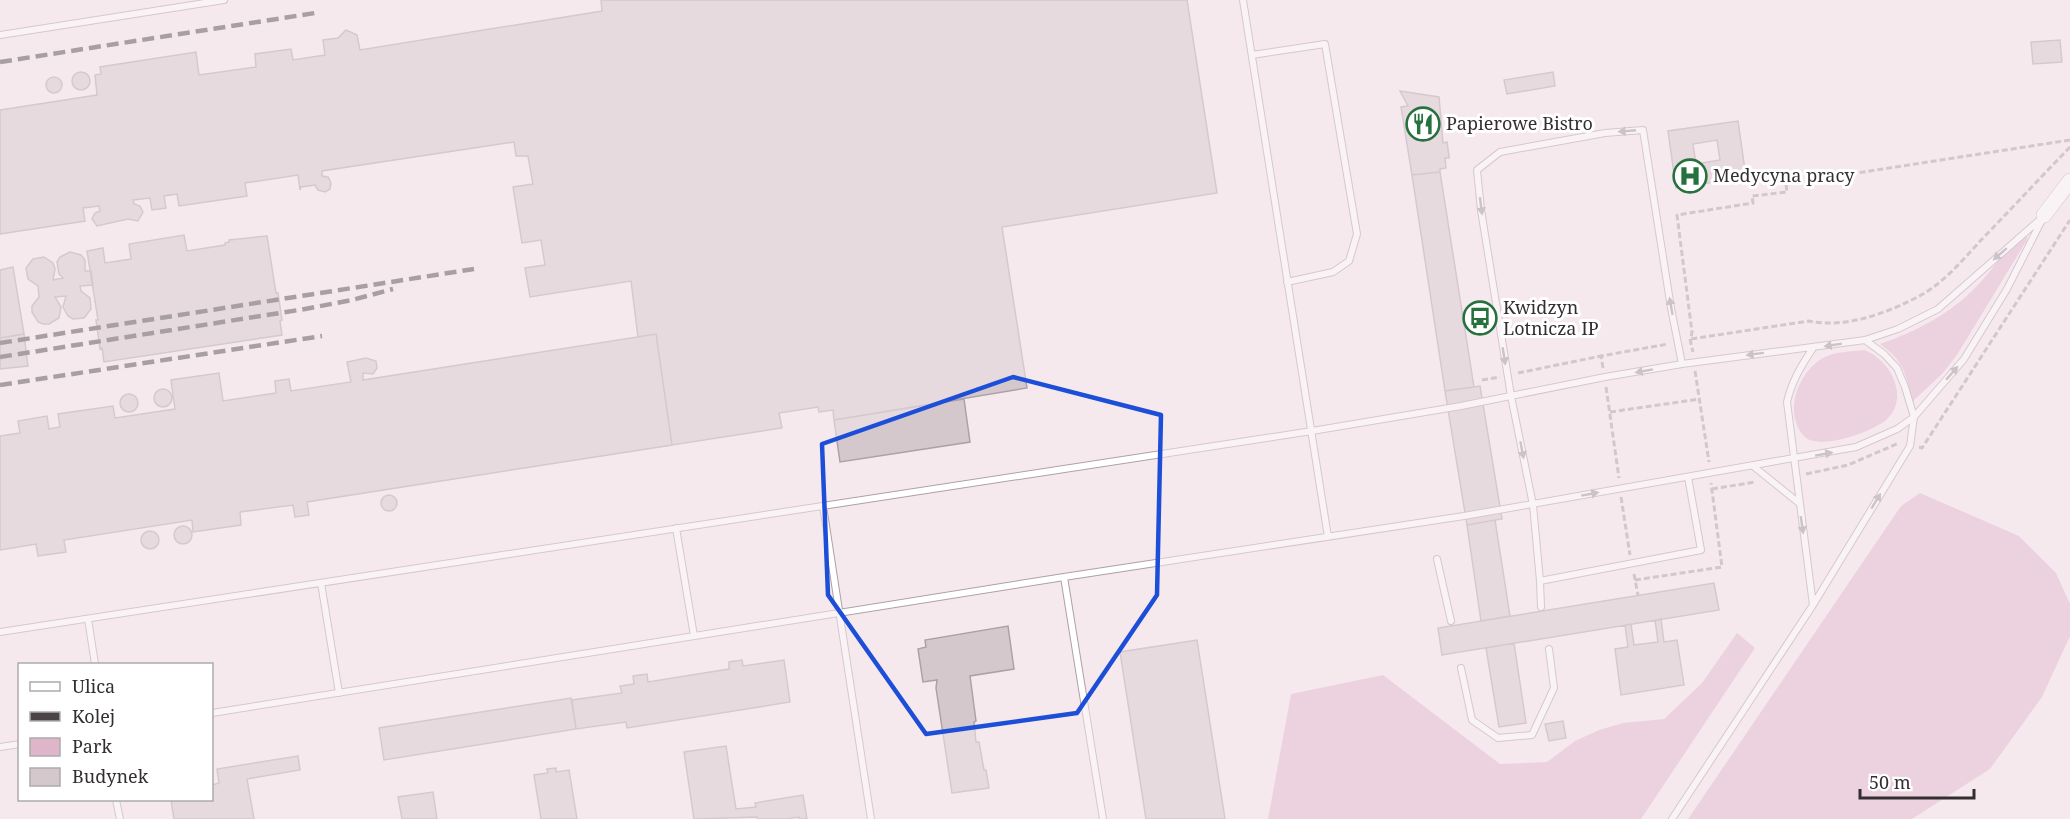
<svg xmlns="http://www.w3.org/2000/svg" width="2070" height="819" viewBox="0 0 2070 819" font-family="'Noto Serif',serif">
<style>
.green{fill:#dfb6c9}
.building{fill:#d4c8cd;stroke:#ada1a7;stroke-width:1.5;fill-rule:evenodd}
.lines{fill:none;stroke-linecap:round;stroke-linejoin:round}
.service-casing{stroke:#ada1a6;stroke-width:8}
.tertiary-casing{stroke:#ada1a6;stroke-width:16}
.path{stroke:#a89ea2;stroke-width:3;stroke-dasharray:6 3;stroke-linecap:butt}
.service{stroke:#fff;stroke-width:6}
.tertiary{stroke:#fff;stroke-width:15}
.rail{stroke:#4b4548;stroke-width:4.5;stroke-dasharray:12 6;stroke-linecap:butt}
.oneway{fill:#999698}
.marked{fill:none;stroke:#1d4ed8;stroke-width:4.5;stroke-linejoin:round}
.labels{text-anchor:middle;stroke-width:6;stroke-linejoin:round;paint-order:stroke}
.poi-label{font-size:18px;fill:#332e30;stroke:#fff;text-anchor:start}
</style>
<rect width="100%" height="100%" fill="#f5e9ee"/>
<path class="green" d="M2025,234L2027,236V240L1957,355L1942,374L1912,402C1906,374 1904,361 1880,344C1917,331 1950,314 1977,286C1992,270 2007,248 2025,234Z
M1864,350C1890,359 1911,398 1886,420C1872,432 1819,451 1805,437C1782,414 1798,372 1823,358C1835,351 1851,352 1864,350Z
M1920,493L2019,536L2056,573L2070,604V636L2042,697L1990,769L1912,819H1688L1901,506Z
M1737,633L1755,648L1641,819H1268L1291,694L1383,675L1500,764L1547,762L1575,741L1599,730L1623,723L1664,719L1702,683Z"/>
<path class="building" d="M601,0H1187L1217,193L1002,227L1027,388L834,420L833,410L819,412L818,407L779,413L782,428L672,445L656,334L638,337L631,281L530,297L525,268L545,265L541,240L522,243L513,187L533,184L528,156H516L514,142L322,171V176L328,177L331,183L330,189L325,192L318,190L315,185L301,187L300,190L298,175L245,183L247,196L179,206L177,194L164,196L166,208L152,210L150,198L133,200L134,204L140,206L143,212L138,221L128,219L97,226L92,219L95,213L100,211L99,206L83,208L85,221L0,234V110L97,95L95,75L101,74L100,67L196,52L199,75L256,67L255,54L291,49L293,60L325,55L323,40L338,38L346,30L357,35L360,50L602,11Z
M2060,40L2062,62L2033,64L2031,42Z
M1553,72L1555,86L1507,94L1504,80Z
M72 81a9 9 0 1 1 18 0a9 9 0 1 1-18 0Z
M46 85a8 8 0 1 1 16 0a8 8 0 1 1-16 0Z
M1400,91L1439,97L1443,143L1447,142L1449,156V158H1445L1446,168L1440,169V172L1412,175L1401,107L1408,106Z
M1738,121L1746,177L1676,188L1668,131ZM1717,140L1720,160L1696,164L1693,144Z
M1440,172L1474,387L1445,391L1412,175Z
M184,235L187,251L225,245V243L229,242V240L267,236L276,293H278L282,320L280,321L282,335L104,362L102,348L100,349L96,320H98L87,251L103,248L105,263L131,259L129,244Z
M70,252L81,255L85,260V271H91L93,285L80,286L81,291L90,298L91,309L84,318L73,319L68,316L63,307L66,296L55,297L61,307L59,318L49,324H43L38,322L32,312V306L39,297L38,286L28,279L26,268L33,259L44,257L53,263L55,269L53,280L63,278L59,274L57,262L60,257Z
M13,267L24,334L0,338V270Z
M24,334L28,366L0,369V338Z
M656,334L672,445L307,502L309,515L295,517L293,505L240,512L241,525L193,532L192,520L64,540L66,552L38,556L36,544L0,550V436L20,433L18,421L47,416L49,429L60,427L58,414L113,406L115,418L175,409L171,380L219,373L223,401L276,393L275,381L289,379L291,391L351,382L347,362L366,358L376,361L377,368L373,374L363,373V380Z
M1480,386L1502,519L1467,525L1445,391Z
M154 398a9 9 0 1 1 18 0a9 9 0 1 1-18 0Z
M120 403a9 9 0 1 1 18 0a9 9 0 1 1-18 0Z
M964,399L970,442L840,462L834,420Z
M381 503a8 8 0 1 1 16 0a8 8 0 1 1-16 0Z
M1495,520L1510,616L1481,621L1467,525Z
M174 535a9 9 0 1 1 18 0a9 9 0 1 1-18 0Z
M141 540a9 9 0 1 1 18 0a9 9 0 1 1-18 0Z
M1714,583L1719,610L1442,655L1438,628Z
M1661,619L1664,642L1677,640L1684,685L1621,695L1615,649L1628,647L1625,625L1631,624L1634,645L1658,642L1655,620Z
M1008,626L1014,669L970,676L976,721L974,722L976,742H979L984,770H986L989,788L952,793L936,688L937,680L923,682L918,649L926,647L925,640Z
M1197,640L1225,819H1146L1120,652Z
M1514,643L1526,723L1499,727L1486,648Z
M742,660L743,666L784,660L790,702L627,728L626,722L576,729L572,700L622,693L620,686L634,684L633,676L647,674L648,682L729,669V662Z
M571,698L576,729L384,760L379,728Z
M1563,721L1566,738L1549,741L1545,724Z
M726,746L736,809L756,807L755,803L803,795L807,819H799V817L785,819H758L757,817L694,819L684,752Z
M298,756L300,770L247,779L254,819H174L171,800H212V785L219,783L217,769Z
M556,768V772L569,770L577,819H541L534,775L548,773L547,769Z
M433,792L437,819H402L398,797Z"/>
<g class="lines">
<defs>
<path id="service" d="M1243,0L1328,537
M0,35L224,0
M1252,55L1325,44L1357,234L1349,261L1333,272L1287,282
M1682,364L1671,308L1643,130L1605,133L1500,152L1477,170L1481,210L1511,396L1533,505L1540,581L1701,550L1688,477
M1753,466L1799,503
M823,506L871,819
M676,528L694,636
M1437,559L1451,621
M1064,577L1103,819
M1540,581L1541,607
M321,583L339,693
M1813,605L1787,402C1792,381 1801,366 1813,348
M88,619L95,664
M0,632L1312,431L1461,406L1605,377L1682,364L1865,340L1898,329L1938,309L2044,216
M1461,668L1472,720L1498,738L1532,735L1554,688L1549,649
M212,713L1064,577L1464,516L1856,447L1897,429L1914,417L1964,359L2007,289L2043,218
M0,747L20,744
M116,800L120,819
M1672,819L1813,605L1910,446L1914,417L1905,387L1897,368L1884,354L1865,340"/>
<path id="tertiary" d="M2044,215L2070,181"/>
</defs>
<use href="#service" class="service-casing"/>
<use href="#tertiary" class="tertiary-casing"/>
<path class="path" d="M2070,140L1786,184L1787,192L1752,196L1753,203L1677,215L1692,332L1691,339L1809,321C1847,329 1890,312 1923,294C1947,280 1965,257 1984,237C2013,207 2041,177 2070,147
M1690,339L1693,352
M1603,368L1601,356L1668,344
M1695,371L1709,462
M1518,373L1601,356
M1482,380L1500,377
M1606,387L1619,478
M1610,412L1700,399
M1919,447L1922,448L2070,220
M1806,474L1848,465L1899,443
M1712,489L1755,482
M1621,497L1630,555
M1634,574L1638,595
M1635,580L1722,567L1711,483"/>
<use href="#service" class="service"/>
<use href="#tertiary" class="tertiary"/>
<path class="rail" d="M0,62L315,13
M0,343L474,269
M0,357L305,309L352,300L393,289
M0,385L322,336"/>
</g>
<defs><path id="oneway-solid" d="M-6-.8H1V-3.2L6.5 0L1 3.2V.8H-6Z" transform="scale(1.5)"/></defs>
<g class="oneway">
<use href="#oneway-solid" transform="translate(1627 131) rotate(175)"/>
<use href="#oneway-solid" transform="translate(1481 206) rotate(83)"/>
<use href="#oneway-solid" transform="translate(2000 254) rotate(139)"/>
<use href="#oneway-solid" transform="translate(1671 306) rotate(-100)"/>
<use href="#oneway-solid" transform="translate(1833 345) rotate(171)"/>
<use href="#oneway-solid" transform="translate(1755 354) rotate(173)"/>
<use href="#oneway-solid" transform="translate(1504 356) rotate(81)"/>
<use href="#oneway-solid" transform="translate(1644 371) rotate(170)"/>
<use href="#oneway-solid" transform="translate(1952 373) rotate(-49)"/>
<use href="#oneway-solid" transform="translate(1522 450) rotate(79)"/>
<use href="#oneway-solid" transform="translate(1824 454) rotate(-10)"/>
<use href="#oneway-solid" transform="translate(1590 494) rotate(-10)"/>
<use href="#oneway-solid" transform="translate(1876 501) rotate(-59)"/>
<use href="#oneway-solid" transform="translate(1802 525) rotate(82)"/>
</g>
<path d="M0 0H2070V819H0ZM1013,377L1161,415L1157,595L1077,713L926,734L828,595L822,444Z" fill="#f5e9ee" fill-opacity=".55" fill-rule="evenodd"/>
<path class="marked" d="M1013,377L1161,415L1157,595L1077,713L926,734L828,595L822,444Z"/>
<defs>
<symbol id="restaurant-ring" viewBox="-11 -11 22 22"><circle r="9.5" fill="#fff" stroke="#27713f" stroke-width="1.5"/><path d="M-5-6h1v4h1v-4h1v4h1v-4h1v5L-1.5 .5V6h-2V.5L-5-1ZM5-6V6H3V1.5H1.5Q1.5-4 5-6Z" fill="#27713f"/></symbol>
<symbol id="hospital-ring" viewBox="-11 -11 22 22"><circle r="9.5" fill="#fff" stroke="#27713f" stroke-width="1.5"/><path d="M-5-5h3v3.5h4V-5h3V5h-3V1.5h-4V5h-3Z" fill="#27713f"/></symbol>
<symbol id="bus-ring" viewBox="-11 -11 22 22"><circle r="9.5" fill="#fff" stroke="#27713f" stroke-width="1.5"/><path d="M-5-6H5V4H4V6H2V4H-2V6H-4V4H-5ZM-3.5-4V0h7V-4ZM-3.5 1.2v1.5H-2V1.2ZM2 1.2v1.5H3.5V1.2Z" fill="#27713f"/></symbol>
</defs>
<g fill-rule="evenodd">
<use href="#restaurant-ring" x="1404" y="105" width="38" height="38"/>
<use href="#hospital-ring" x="1671" y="157" width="38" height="38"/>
<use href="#bus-ring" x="1461" y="299" width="38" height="38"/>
</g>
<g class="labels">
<g class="poi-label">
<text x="1446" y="130">Papierowe Bistro</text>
<text x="1713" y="182">Medycyna pracy</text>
<text x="1503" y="314">Kwidzyn<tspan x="1503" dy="21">Lotnicza IP</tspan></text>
</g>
</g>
<rect x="18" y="663" width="195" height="138" fill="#ffffff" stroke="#adabac" stroke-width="1.5"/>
<rect x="30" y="682" width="30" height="9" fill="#ffffff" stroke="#adabac" stroke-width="1.5"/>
<text x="72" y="693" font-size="18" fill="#332e30">Ulica</text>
<rect x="30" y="712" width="30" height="9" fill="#4b4548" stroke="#adabac" stroke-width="1.5"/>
<text x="72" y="723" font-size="18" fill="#332e30">Kolej</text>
<rect x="30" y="738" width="30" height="18" fill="#dfb6c9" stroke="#adabac" stroke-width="1.5"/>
<text x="72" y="753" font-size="18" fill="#332e30">Park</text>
<rect x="30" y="768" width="30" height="18" fill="#d4c8cd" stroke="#adabac" stroke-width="1.5"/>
<text x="72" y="783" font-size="18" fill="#332e30">Budynek</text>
<path d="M1860 789v9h114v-9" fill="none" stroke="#332e30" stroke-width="3"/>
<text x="1869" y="789" font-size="18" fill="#332e30" stroke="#ffffff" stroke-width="4.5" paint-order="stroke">50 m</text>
</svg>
